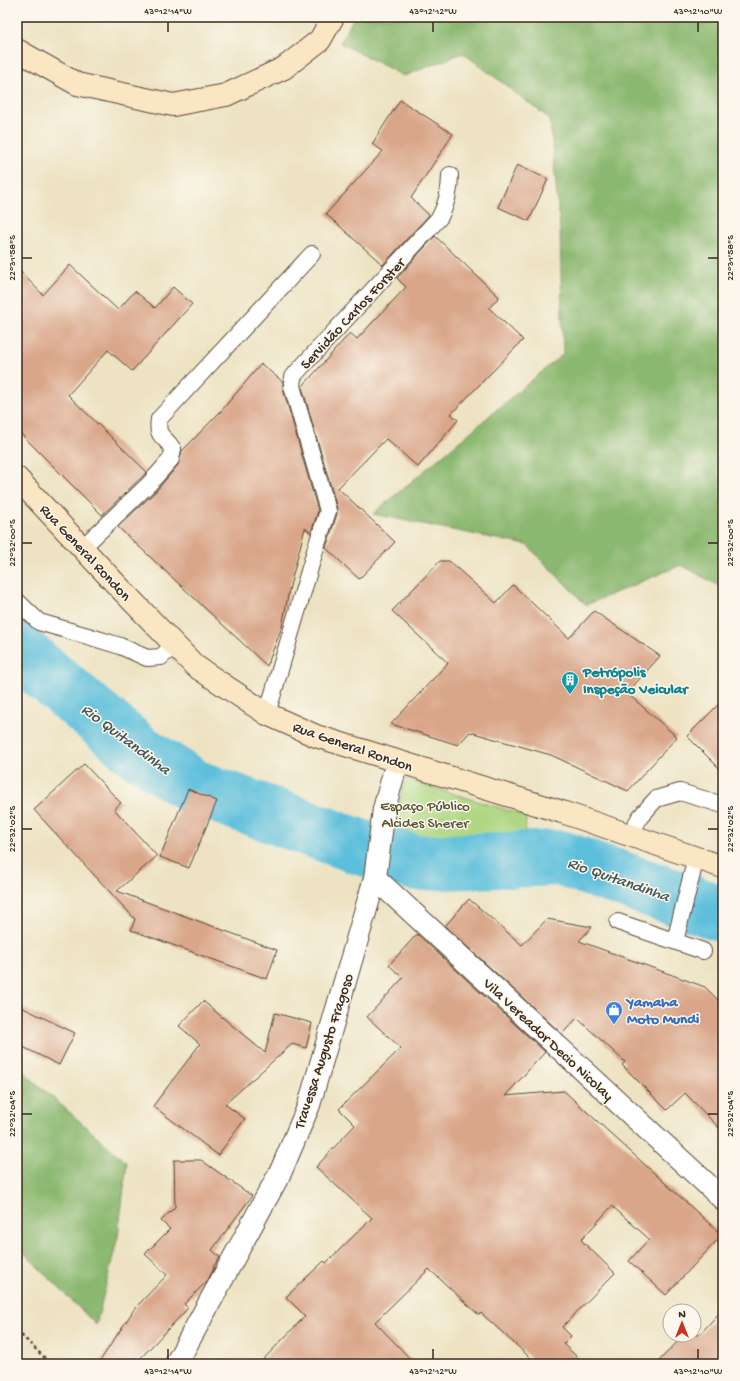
<svg xmlns="http://www.w3.org/2000/svg" width="740" height="1381" viewBox="0 0 740 1381" font-family="'Gochi Hand',sans-serif">
<style>
.green{fill:#afd782;stroke:#758050}
.forest{fill:#8bb870;stroke:#637147}
.lines{fill:none;stroke-linecap:round;stroke-linejoin:round}
.river{stroke:#5dbfdb;stroke-width:56}
.building{fill:#d9a689}
.lane-casing{stroke:#564637;stroke-width:18}
.street-casing{stroke:#564637;stroke-width:24}
.secondary-casing{stroke:#564637;stroke-width:24}
.path{stroke:#564637;stroke-width:2.5;stroke-dasharray:3 3;stroke-linecap:butt}
.lane{stroke:#fff;stroke-width:16}
.street{stroke:#fff;stroke-width:22}
.secondary{stroke:#fbe6c4;stroke-width:22}
.ticks{fill:none;stroke:#3b2a1e;stroke-width:1.5}
.labels{text-anchor:middle;stroke-width:3;stroke-linejoin:round;paint-order:stroke}
.street-label{font-size:15px;fill:#3b2a1e;stroke:#fbf7ec}
.culture-label{font-size:15px;font-weight:bold;fill:#0d838f;stroke:#fbf7ec;text-anchor:start}
.park-label{font-size:15px;fill:#585537;stroke:#fbf7ec}
.shop-label{font-size:15px;font-weight:bold;fill:#366cbe;stroke:#fbf7ec;text-anchor:start}
.water-label{font-size:16px;font-style:italic;fill:#455757;stroke:#fbf7ec}
.neatline{fill:none;stroke:#3b2a1e;stroke-width:1.5}
.ticks-label{font-size:10px;text-anchor:middle;fill:#3b2a1e}
</style>
<rect width="100%" height="100%" fill="#fbf7ec"/>
<filter id="ink" filterUnits="userSpaceOnUse"><feTurbulence type="fractalNoise" baseFrequency=".025" numOctaves="2"/><feDisplacementMap in="SourceGraphic" scale="8" xChannelSelector="R" yChannelSelector="G"/><feConvolveMatrix kernelMatrix="1 2 1 2 8 2 1 2 1" color-interpolation-filters="sRGB"/></filter>
<filter id="wash" filterUnits="userSpaceOnUse"><feTurbulence type="fractalNoise" baseFrequency=".012" numOctaves="4" result="noise"/><feDisplacementMap in="SourceGraphic" scale="16" xChannelSelector="R" yChannelSelector="G"/><feGaussianBlur stdDeviation="0.9" result="paint"/><feColorMatrix in="noise" values="0 0 0 0 0 0 0 0 0 0 0 0 0 0 0 0 0 1.4 0 .05"/><feComposite in="paint" operator="in"/></filter>
<g filter="url(#wash)">
<rect width="100%" height="100%" fill="#ede3c3"/>
<path class="green" d="M405,779L526,816L525,836L428,843L396,835L398,810Z"/>
<path class="forest" d="M354,17H723V588L681,565L586,605L527,545L373,514L563,354L560,229L550,119L463,53L404,76L340,43Z
M17,1066L127,1163L118,1236L96,1325L17,1246Z"/>
<g class="lines">
<path class="river" d="M17,650L138,751L194,787L360,847L416,863L560,858L723,914"/>
</g>
<g id="blocks">
<path class="building" d="M400,100L453,134L411,198L429,215L383,265L326,214L383,151L372,144Z
M517,165L548,179L529,221L498,207Z
M435,236L499,297L489,308L523,340L451,414L458,420L418,467L386,439L338,488L395,542L359,579L326,548L337,514V508L302,387L350,333L357,339L406,287L397,278Z
M70,265L118,310L135,291L155,308L173,287L192,304L132,371L108,350L68,395L147,472L102,515L17,430V268L43,295Z
M261,364L283,382V389L318,511L311,533L305,528L289,590L282,627L267,666L118,527L156,491L178,465L182,451L221,411Z
M440,561H449L496,603L513,585L569,638L594,611L660,656L627,693L677,737L628,791L551,755L470,732L458,745L391,724L448,663L392,611Z
M723,700V772L687,736Z
M84,764L121,803L114,809L157,856L117,891L277,950L267,979L131,930L135,919L34,810Z
M188,789L217,801L189,868L160,857Z
M469,899L522,945L547,919L592,927L579,941L705,987L723,1005V1132L685,1093L667,1110L622,1065L625,1062L577,1018L562,1034L445,926Z
M417,934L545,1052L505,1096L564,1091L722,1235L666,1295L629,1261L649,1239L612,1206L581,1240L615,1273L562,1327L571,1336L563,1344L585,1364H537L481,1313L479,1315L429,1269L375,1322L415,1364H259L305,1316L286,1297L324,1261L326,1263L372,1218L316,1167L355,1125L339,1109L401,1048L367,1017L403,978L389,965Z
M203,1001L265,1053L275,1013L312,1023L306,1048L292,1044L225,1104L245,1119L218,1155L153,1106L200,1044L179,1026Z
M17,1005L75,1033L59,1065L17,1044Z
M174,1160H201L252,1196L212,1250L220,1257L213,1267L214,1268L208,1280L184,1304L188,1308L135,1364H98L135,1308L167,1275L145,1254L170,1229L161,1221L175,1207Z
M723,1309V1364H656L684,1335H699Z"/>
</g>
</g>
<g filter="url(#ink)">
<use href="#blocks" fill-opacity="0" stroke="#564637" stroke-width="1"/>
<g class="lines">
<defs>
<path id="lane" d="M82,548L149,484L171,459L173,449C164,435 156,438 159,419L312,254
M17,601L39,622L91,637L120,646L147,658L161,657L174,645
M267,714L317,544L328,511L292,386L293,377L297,372L440,217C447,203 450,191 450,175
M630,835L640,817L656,799L680,792L723,805
M618,922L703,951
M675,941L696,858"/>
<path id="street" d="M375,878L723,1199
M176,1364L281,1171L309,1105L375,878L384,809L397,762"/>
<path id="secondary" d="M17,50L77,84L173,105L226,95L284,68L320,40L333,17
M17,478L115,583L195,666L267,714L316,736L562,812L723,867"/>
</defs>
<use href="#lane" class="lane-casing"/>
<use href="#street" class="street-casing"/>
<use href="#secondary" class="secondary-casing"/>
<path class="path" d="M17,1331L51,1364"/>
<use href="#lane" class="lane"/>
<use href="#street" class="street"/>
<use href="#secondary" class="secondary"/>
</g>
</g>
<path class="ticks" d="M168,22V32M433,22V32M698,22V32M22,258H32M708,258H718M22,543H32M708,543H718M22,829H32M708,829H718M22,1114H32M708,1114H718M168,1349V1359M433,1349V1359M698,1349V1359"/>
<defs>
<symbol id="building-pin" viewBox="-11 -11 22 30"><path d="M0 17L-7.5 6A9.5 9.5 0 1 1 7.5 6Z" fill="#0f9aa8" stroke="#fbf7ec"/><path d="M-4-6H4V6H1V3H-1V6H-4ZM-2.5-4.3h1.7v1.8h-1.7ZM.8-4.3h1.7v1.8H.8ZM-2.5-1h1.7V.8h-1.7ZM.8-1h1.7V.8H.8Z" fill="#fff"/></symbol>
<symbol id="shop-pin" viewBox="-11 -11 22 30"><path d="M0 17L-7.5 6A9.5 9.5 0 1 1 7.5 6Z" fill="#3f7fe0" stroke="#fbf7ec"/><path d="M-5-2.5h2.3a2.7 3.5 0 0 1 5.4 0H5L5.5 6h-11ZM-1.5-2.5h3a1.5 2.3 0 0 0-3 0Z" fill="#fff"/></symbol>
</defs>
<g fill-rule="evenodd">
<use href="#building-pin" x="560" y="670" width="20" height="27"/>
<use href="#shop-pin" x="604" y="1000" width="20" height="27"/>
</g>
<g class="labels">
<g class="street-label">
<text transform="translate(352 313) rotate(-47)" y="5">Servidão Carlos Forster</text>
<text transform="translate(86 552) rotate(47)" y="5">Rua General Rondon</text>
<text transform="translate(353 746) rotate(19)" y="5">Rua General Rondon</text>
<text transform="translate(549 1039) rotate(43)" y="5">Vila Vereador Decio Nicolay</text>
<text transform="translate(323 1051) rotate(-72)" y="5">Travessa Augusto Fragoso</text>
</g>
<g class="culture-label">
<text x="583" y="676">Petrópolis<tspan x="583" dy="17">Inspeção Veicular</tspan></text>
</g>
<g class="park-label">
<text x="425" y="810">Espaço Público<tspan x="425" dy="17">Alcides Sherer</tspan></text>
</g>
<g class="shop-label">
<text x="627" y="1006">Yamaha<tspan x="627" dy="17">Moto Mundi</tspan></text>
</g>
<g class="water-label">
<text transform="translate(127 738) rotate(37)" y="6">Rio Quitandinha</text>
<text transform="translate(619 878) rotate(19)" y="6">Rio Quitandinha</text>
</g>
</g>
<rect width="740" height="1381" fill="none" stroke="#fbf7ec" stroke-width="44"/>
<g transform="translate(682 1323)"><circle r="19" fill="#fbf7ec" stroke="#aea59a"/>
<path d="M0-3L7 15L0 10L-7 15Z" fill="#c8321e"/>
<text y="-6" font-size="11" font-weight="bold" text-anchor="middle" fill="#3b2a1e">N</text>
</g>
<rect x="22" y="22" width="696" height="1337" class="neatline"/>
<g class="ticks-label">
<text x="168" y="14">43°12'14"W</text>
<text x="433" y="14">43°12'12"W</text>
<text x="698" y="14">43°12'10"W</text>
<text transform="translate(11 258) rotate(-90)" y="4">22°31'58"S</text>
<text transform="translate(729 258) rotate(-90)" y="4">22°31'58"S</text>
<text transform="translate(11 543) rotate(-90)" y="4">22°32'00"S</text>
<text transform="translate(729 543) rotate(-90)" y="4">22°32'00"S</text>
<text transform="translate(11 829) rotate(-90)" y="4">22°32'02"S</text>
<text transform="translate(729 829) rotate(-90)" y="4">22°32'02"S</text>
<text transform="translate(11 1114) rotate(-90)" y="4">22°32'04"S</text>
<text transform="translate(729 1114) rotate(-90)" y="4">22°32'04"S</text>
<text x="168" y="1374">43°12'14"W</text>
<text x="433" y="1374">43°12'12"W</text>
<text x="698" y="1374">43°12'10"W</text>
</g>
</svg>
